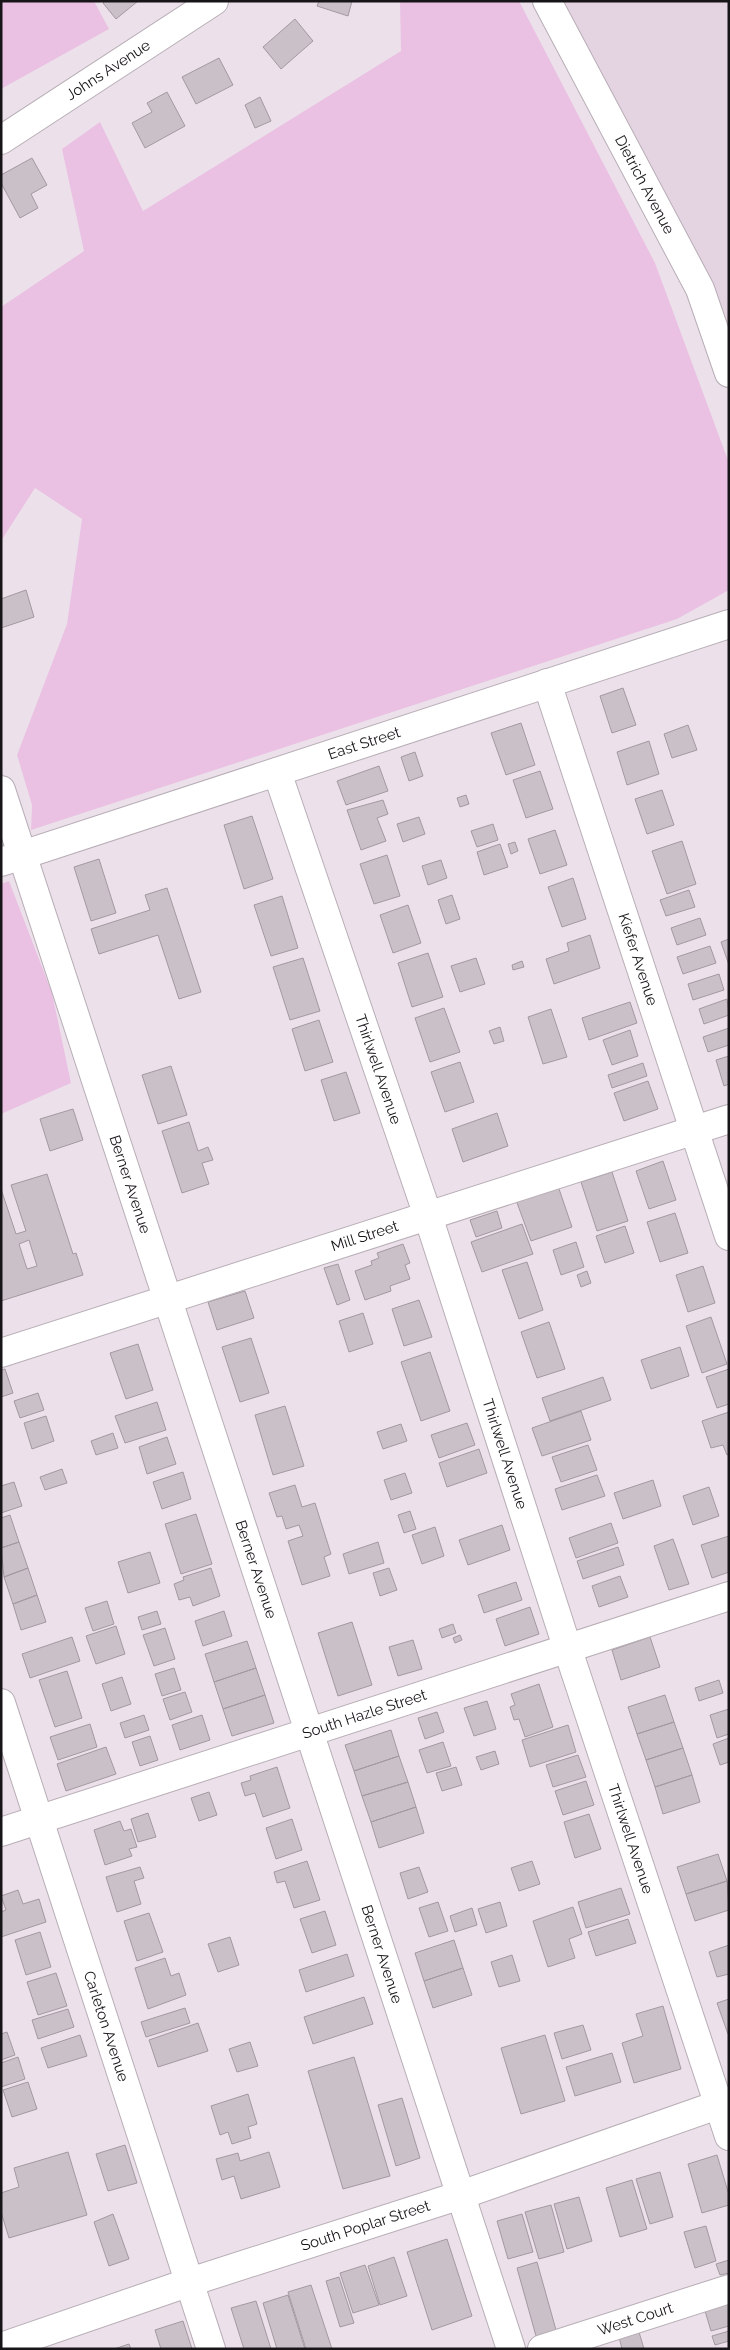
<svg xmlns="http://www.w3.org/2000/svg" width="730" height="2350" viewBox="0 0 730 2350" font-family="Raleway,sans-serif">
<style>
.built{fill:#e4d3e1}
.green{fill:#eac1e3}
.building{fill:#cac0c8;stroke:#a399a1;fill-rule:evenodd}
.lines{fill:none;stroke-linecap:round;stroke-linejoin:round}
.minor-casing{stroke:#b8aeb6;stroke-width:30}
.major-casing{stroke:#b8aeb6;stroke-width:30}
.minor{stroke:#fff;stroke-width:28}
.major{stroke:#fff;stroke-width:28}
.labels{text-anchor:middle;stroke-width:5;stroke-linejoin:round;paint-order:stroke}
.street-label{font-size:15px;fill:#181518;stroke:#fff}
</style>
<rect width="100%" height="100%" fill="#ece1ea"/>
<path class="built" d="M559,1H729V354Z"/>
<path class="green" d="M1,1H94L109,29L1,89Z
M400,1H519L655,263L729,463V590L677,619L31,830L32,805L17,755L67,624L82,519L35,488L1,541V307L84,251L62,149L100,122L143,211L401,51Z
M9,881L52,993L71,1083L1,1114V884Z"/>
<path class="building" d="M105,1H138L116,19L103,3Z
M319,1H352L348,16L317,6Z
M295,19L313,41L281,69L263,47Z
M219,58L233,85L196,104L182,77Z
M167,92L185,126L145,148L132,123L152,112L147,103Z
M260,97L271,121L255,128L245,105Z
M32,158L47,185L31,194L38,208L20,218L1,183V175Z
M26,590L34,617L1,628V599Z
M623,688L636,725L612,733L600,696Z
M521,723L535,765L506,775L491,733Z
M688,725L697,750L672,758L664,734Z
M649,741L659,774L627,785L617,752Z
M415,752L423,776L409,781L401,757Z
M379,766L388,791L346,805L337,781Z
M540,771L553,809L526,818L513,780Z
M662,790L674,825L647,834L635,799Z
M466,795L469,804L460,807L457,798Z
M383,800L388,814L377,818L386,841L361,850L347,810Z
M252,816L273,879L244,889L224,825Z
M419,817L425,834L403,842L397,824Z
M493,824L498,840L477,847L471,831Z
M555,830L567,865L540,874L528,839Z
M682,841L696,884L667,894L652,851Z
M515,842L518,851L511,854L508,844Z
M500,844L508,867L484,875L477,852Z
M387,855L400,896L374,904L360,864Z
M99,859L116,913L91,921L74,867Z
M441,860L447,878L428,885L422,866Z
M573,878L586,919L562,927L548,887Z
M167,888L201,992L179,999L158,935L99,954L91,929L150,910L145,895Z
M689,890L695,907L666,916L660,900Z
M452,895L460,919L446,924L438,900Z
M282,896L298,948L271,956L254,905Z
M408,905L421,943L393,953L380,915Z
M700,918L706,935L677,945L671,928Z
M590,935L600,968L554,984L546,959L569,951L567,943Z
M729,939V965L721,942Z
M710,946L716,963L683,974L677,957Z
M428,953L443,997L412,1007L398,963Z
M303,958L320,1011L290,1020L273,967Z
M476,958L485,984L460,992L451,966Z
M522,961L524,967L513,970L512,965Z
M719,974L724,990L693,1000L688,984Z
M727,999L729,1015L704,1024L699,1009Z
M630,1002L637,1023L589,1040L582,1018Z
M444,1008L460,1052L430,1062L415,1018Z
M551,1009L567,1057L543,1064L528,1017Z
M319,1020L333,1062L305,1071L292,1029Z
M500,1027L504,1041L494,1044L489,1031Z
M729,1028V1045L708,1052L703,1037Z
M630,1030L638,1056L612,1065L603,1040Z
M729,1056V1084L724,1086L716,1060Z
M460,1062L474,1102L445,1112L431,1072Z
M643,1063L647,1076L612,1088L608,1075Z
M171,1066L187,1115L158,1124L142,1075Z
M346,1072L360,1113L334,1121L321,1080Z
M648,1081L658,1109L624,1121L614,1093Z
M73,1109L83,1140L50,1151L40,1119Z
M497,1113L508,1146L463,1162L452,1129Z
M189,1122L198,1151L208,1147L213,1160L202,1163L209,1184L182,1193L162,1131Z
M663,1161L676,1200L649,1209L636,1171Z
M612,1172L628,1221L597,1231L581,1182Z
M47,1174L73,1254L76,1253L83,1275L1,1301V1189L16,1234L26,1231L11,1185ZM29,1240L37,1266L27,1269L19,1244Z
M558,1186L572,1227L531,1241L516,1200Z
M497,1211L502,1228L476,1237L470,1220Z
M675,1213L688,1253L660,1262L647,1222Z
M522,1224L533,1254L482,1272L471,1242Z
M625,1226L634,1253L605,1263L596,1236Z
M576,1242L584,1267L561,1275L553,1250Z
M403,1244L410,1263L405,1265L410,1279L390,1286L391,1291L365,1300L355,1271L372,1265L371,1261L379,1258L377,1253Z
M527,1262L543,1310L519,1319L502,1270Z
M338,1264L350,1300L337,1305L324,1268Z
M703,1266L715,1303L688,1312L676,1275Z
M587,1271L591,1283L581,1287L577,1275Z
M245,1291L254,1318L217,1330L208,1302Z
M419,1300L432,1337L404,1346L392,1309Z
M363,1313L373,1344L349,1352L339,1321Z
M711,1317L727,1364L702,1373L686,1326Z
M549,1322L565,1369L537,1378L521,1332Z
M251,1338L269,1393L240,1402L222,1347Z
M138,1344L153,1390L126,1399L110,1353Z
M680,1347L689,1376L651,1389L641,1360Z
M430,1352L450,1411L421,1421L401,1362Z
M5,1369L13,1393L1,1397V1370Z
M729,1369V1404L717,1408L706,1377Z
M603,1377L611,1400L550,1421L542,1398Z
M38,1393L44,1410L20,1418L14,1401Z
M157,1402L166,1430L125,1443L115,1416Z
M285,1406L304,1466L273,1475L255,1415Z
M581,1411L591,1440L542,1456L532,1428Z
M729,1412V1454L727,1455L723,1445L711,1448L702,1421Z
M46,1416L54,1441L32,1449L24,1423Z
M467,1423L475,1445L439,1458L431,1435Z
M401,1424L407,1441L383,1449L377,1432Z
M113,1433L118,1448L96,1455L91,1441Z
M167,1437L176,1464L147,1474L139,1447Z
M588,1445L597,1470L561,1482L552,1457Z
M479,1449L487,1473L447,1487L439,1463Z
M62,1469L67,1483L45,1490L40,1477Z
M183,1472L191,1499L162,1509L153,1482Z
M405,1473L412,1493L391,1500L384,1480Z
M597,1475L605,1496L562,1510L555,1489Z
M653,1480L661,1506L623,1519L614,1493Z
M14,1482L22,1506L1,1513V1486Z
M295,1485L302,1507L315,1503L331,1554L324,1557L330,1576L302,1585L288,1541L303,1536L299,1525L286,1529L282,1516L277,1517L269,1493Z
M709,1487L719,1516L693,1525L683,1496Z
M410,1511L416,1529L404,1533L398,1515Z
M196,1514L212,1564L181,1574L165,1524Z
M10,1515L19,1542L1,1548V1518Z
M611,1523L618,1543L576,1558L569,1538Z
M502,1525L510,1550L468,1565L459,1540Z
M435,1527L444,1556L422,1564L412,1535Z
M729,1536V1572L712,1578L701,1545Z
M673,1539L689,1584L669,1590L654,1546Z
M19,1542L28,1568L4,1577L1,1548Z
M378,1542L384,1563L349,1574L343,1554Z
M618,1547L624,1565L583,1579L577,1561Z
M150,1552L160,1583L128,1593L118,1562Z
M28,1568L37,1595L13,1604L4,1577Z
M211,1568L220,1596L193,1606L190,1597L179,1600L174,1584L184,1580L183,1577Z
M389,1568L397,1590L380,1596L373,1573Z
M620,1576L628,1597L599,1607L592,1586Z
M516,1582L522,1600L484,1613L478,1595Z
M37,1595L46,1622L21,1630L13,1604Z
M107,1601L114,1624L93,1631L85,1608Z
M530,1607L539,1634L505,1646L496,1619Z
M157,1611L161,1624L142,1630L138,1617Z
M224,1611L232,1636L203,1646L195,1621Z
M352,1622L372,1685L338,1696L318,1633Z
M453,1624L456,1633L442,1638L439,1629Z
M116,1626L125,1654L96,1664L86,1636Z
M165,1628L175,1659L154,1666L143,1635Z
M460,1635L462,1640L455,1643L453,1638Z
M72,1637L80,1661L30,1678L22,1654Z
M650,1637L660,1667L621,1680L612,1650Z
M413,1640L422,1669L398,1676L389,1647Z
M247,1641L256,1668L214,1682L205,1654Z
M174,1668L181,1690L162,1696L155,1674Z
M256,1668L265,1695L223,1709L214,1682Z
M67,1671L82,1718L55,1727L39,1680Z
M122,1677L131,1704L111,1711L102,1684Z
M719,1680L723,1693L699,1701L695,1688Z
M539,1684L553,1727L525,1737L519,1719L514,1720L510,1707L515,1705L511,1694Z
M185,1692L192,1712L170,1720L163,1699Z
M265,1695L274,1723L232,1736L223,1709Z
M665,1695L674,1722L637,1734L628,1707Z
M487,1701L496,1729L474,1736L464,1708Z
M729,1709V1734L717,1738L710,1715Z
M437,1712L444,1732L425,1739L418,1718Z
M144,1715L149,1730L125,1738L120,1723Z
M202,1715L210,1740L180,1750L172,1725Z
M674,1722L683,1748L646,1760L637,1734Z
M90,1724L97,1747L58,1760L50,1737Z
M568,1725L576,1752L530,1767L522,1740Z
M391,1730L399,1756L354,1771L345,1745Z
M150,1736L158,1760L140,1766L132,1742Z
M729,1738V1762L720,1765L713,1744Z
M443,1742L451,1766L427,1773L419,1750Z
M106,1747L116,1774L66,1791L57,1764Z
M683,1748L692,1775L655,1787L646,1760Z
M495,1751L499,1764L481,1770L476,1757Z
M578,1755L586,1777L553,1787L546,1765Z
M399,1756L408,1782L362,1796L354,1771Z
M277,1767L290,1808L263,1817L255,1793L245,1796L241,1783L251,1780L250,1776Z
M456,1767L462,1785L442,1791L436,1773Z
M692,1775L700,1802L663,1814L655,1787Z
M586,1781L594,1805L563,1815L555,1791Z
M408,1782L416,1807L371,1822L362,1796Z
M209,1792L217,1815L199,1821L191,1798Z
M416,1807L424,1833L379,1848L371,1822Z
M148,1813L156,1837L138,1842L131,1819Z
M589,1814L601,1849L575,1858L564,1822Z
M292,1819L302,1850L276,1859L266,1828Z
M120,1821L124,1831L131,1829L137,1847L129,1849L132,1856L105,1865L94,1830Z
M718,1854L727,1881L686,1894L677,1867Z
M307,1861L320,1900L294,1908L285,1881L277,1883L274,1872Z
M532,1861L540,1884L519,1891L511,1868Z
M140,1867L144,1878L134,1881L141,1904L117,1912L106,1877Z
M419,1867L428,1892L408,1899L400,1873Z
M727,1881L729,1910L695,1921L686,1894Z
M621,1888L630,1914L586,1928L578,1902Z
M18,1890L23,1904L39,1899L46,1922L1,1937V1912L6,1910L1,1896Z
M438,1902L448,1931L429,1937L419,1908Z
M500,1902L507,1926L486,1933L478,1909Z
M573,1907L582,1934L569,1939L575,1958L548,1967L533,1921Z
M472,1908L477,1925L455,1932L450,1916Z
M325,1911L336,1945L312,1953L300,1919Z
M149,1913L163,1952L137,1961L124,1921Z
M628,1919L636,1943L596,1956L588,1932Z
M40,1932L51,1967L26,1975L15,1940Z
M230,1937L239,1965L218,1972L208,1944Z
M454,1940L463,1968L424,1981L415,1953Z
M729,1945V1974L717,1977L709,1952Z
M347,1954L354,1976L306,1992L299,1970Z
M512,1955L520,1981L499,1987L491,1962Z
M165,1958L171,1976L179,1973L186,1995L148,2009L135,1968Z
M463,1968L472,1995L433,2008L424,1981Z
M56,1973L67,2006L38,2015L27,1982Z
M364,1997L373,2024L313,2044L304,2017Z
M729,1999V2033L728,2034L717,2003Z
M663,2006L681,2069L634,2083L622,2043L643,2036L636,2014Z
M185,2008L190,2023L146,2037L141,2022Z
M68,2009L74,2027L38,2039L32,2020Z
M198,2023L208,2051L158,2067L149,2040Z
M583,2025L591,2050L562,2059L554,2033Z
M7,2032L15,2055L1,2060V2034Z
M80,2035L87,2056L48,2068L41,2048Z
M545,2035L565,2101L521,2114L501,2048Z
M250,2042L258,2066L237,2072L229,2049Z
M612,2053L621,2082L575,2096L566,2067Z
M18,2057L25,2079L1,2087V2063Z
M354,2057L390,2176L343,2189L308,2071Z
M28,2082L37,2109L12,2117L3,2090Z
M248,2094L257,2124L248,2127L251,2138L232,2144L228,2132L220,2135L211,2106Z
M402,2098L420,2158L396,2166L378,2105Z
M125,2145L137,2183L108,2191L96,2154Z
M68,2152L87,2215L9,2238L1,2212V2193L19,2187L14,2168Z
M269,2152L280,2187L241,2199L234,2176L222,2180L216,2159L238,2153L240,2161Z
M717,2155L729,2195V2205L702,2213L688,2164Z
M660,2172L673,2217L650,2224L636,2179Z
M632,2180L647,2229L620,2237L606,2188Z
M579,2197L592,2241L567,2249L554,2204Z
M551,2205L564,2252L539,2259L525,2212Z
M113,2214L129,2259L109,2266L94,2222Z
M522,2214L533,2252L508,2259L497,2221Z
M706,2226L716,2261L695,2268L684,2232Z
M447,2239L472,2316L432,2330L407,2252Z
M394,2257L407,2296L380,2305L368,2266Z
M729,2260V2273L720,2275L716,2264Z
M537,2262L556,2330L536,2336L517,2268Z
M365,2265L379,2305L353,2313L340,2273Z
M339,2277L354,2323L340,2327L326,2281Z
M311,2285L332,2349H306L288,2292Z
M288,2295L305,2349H277L263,2303Z
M729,2297V2326L711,2331L703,2304Z
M256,2301L271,2349H244L231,2308Z
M183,2321L192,2349H161L155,2330Z
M729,2331V2341L715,2345L712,2336Z
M639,2332L644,2349H622L619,2337Z
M129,2344L131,2349H114Z"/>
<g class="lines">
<defs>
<g id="minor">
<path id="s1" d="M547,1L700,289L729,373"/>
<path id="s2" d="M1,140L214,1"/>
<path id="s3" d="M547,683L729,1236"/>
<path id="s4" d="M277,772L428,1216L567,1647L729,2136"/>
<path id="s5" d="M1,790L511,2349"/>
<path id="s6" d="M1,862L729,624"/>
<path id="s7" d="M1,1353L729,1119"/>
<path id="s8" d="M1,1703L211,2349"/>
<path id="s9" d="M1,1832L729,1596"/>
<path id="s10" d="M542,2349L729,2289"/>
</g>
<g id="major">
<path id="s11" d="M1,2347L190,2282L461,2195L729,2101"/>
</g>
</defs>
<use href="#minor" class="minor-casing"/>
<use href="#major" class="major-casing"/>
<use href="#minor" class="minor"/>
<use href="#major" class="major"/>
</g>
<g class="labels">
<g class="street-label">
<text dy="5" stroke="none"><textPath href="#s2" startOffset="128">Johns Avenue</textPath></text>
<text dy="5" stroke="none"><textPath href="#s1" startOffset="208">Dietrich Avenue</textPath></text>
<text dy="5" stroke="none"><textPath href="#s6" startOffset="382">East Street</textPath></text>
<text dy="5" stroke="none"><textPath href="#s3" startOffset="291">Kiefer Avenue</textPath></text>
<text dy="5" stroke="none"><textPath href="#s4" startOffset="314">Thirlwell Avenue</textPath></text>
<text dy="5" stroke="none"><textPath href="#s5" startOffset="415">Berner Avenue</textPath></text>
<text dy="5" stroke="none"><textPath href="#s7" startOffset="382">Mill Street</textPath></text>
<text dy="5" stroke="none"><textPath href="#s4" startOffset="719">Thirlwell Avenue</textPath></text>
<text dy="5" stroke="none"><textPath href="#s5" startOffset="820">Berner Avenue</textPath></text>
<text dy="5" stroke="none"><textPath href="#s9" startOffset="382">South Hazle Street</textPath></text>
<text dy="5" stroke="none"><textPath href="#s4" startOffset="1124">Thirlwell Avenue</textPath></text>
<text dy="5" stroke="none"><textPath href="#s5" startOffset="1225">Berner Avenue</textPath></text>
<text dy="5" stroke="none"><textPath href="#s8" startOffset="340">Carleton Avenue</textPath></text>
<text dy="5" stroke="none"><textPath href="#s11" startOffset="384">South Poplar Street</textPath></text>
<text dy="5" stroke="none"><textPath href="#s10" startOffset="98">West Court</textPath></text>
</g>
</g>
<rect width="730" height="2350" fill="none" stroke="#181518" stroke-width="5"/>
</svg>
